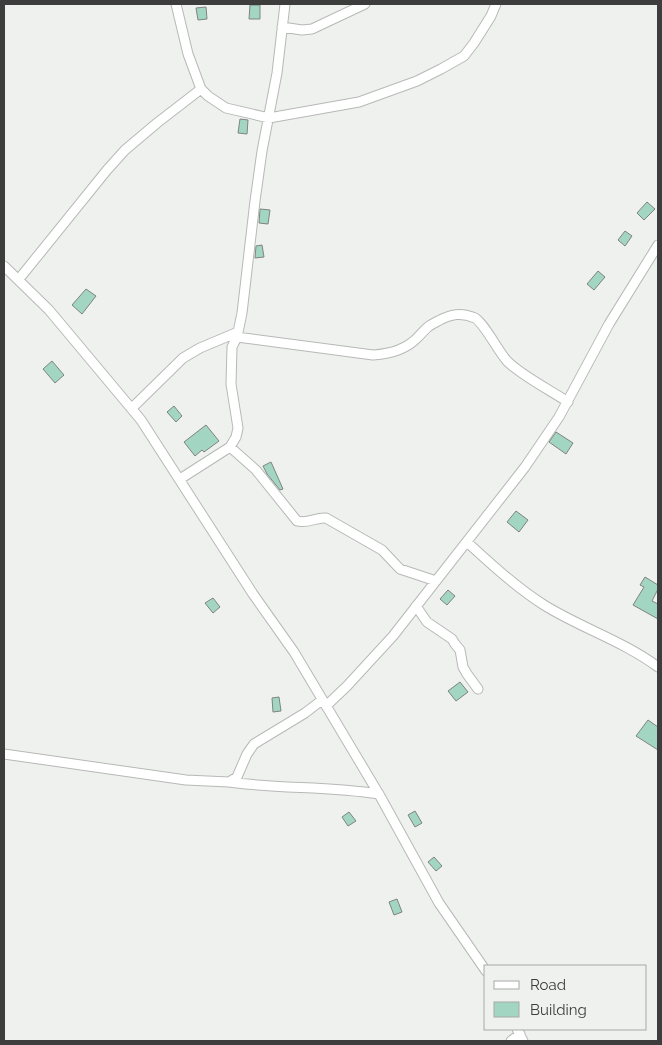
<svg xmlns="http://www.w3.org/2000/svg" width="662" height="1045" viewBox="0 0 662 1045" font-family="Raleway,sans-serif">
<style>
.building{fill:#a3d5c3;stroke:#7f8382}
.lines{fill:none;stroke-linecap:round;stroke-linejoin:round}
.minor-casing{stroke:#b6b9b6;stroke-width:11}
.minor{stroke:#fff;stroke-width:9}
</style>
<rect width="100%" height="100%" fill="#eff1ee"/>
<path class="building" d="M250,5H260V19H249Z
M206,7L207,19L198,20L196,8Z
M240,119L248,120L247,134L238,133Z
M647,202L655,209L644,220L637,213Z
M260,209L270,210L268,224L259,223Z
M625,231L632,236L625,246L618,240Z
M262,245L264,257L255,258L256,246Z
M598,271L605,277L594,290L587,284Z
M86,289L96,296L82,314L72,305Z
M52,361L64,375L55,383L43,369Z
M174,406L182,416L176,422L167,412Z
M206,425L219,441L204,452L202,450L195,456L184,442Z
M556,432L573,443L566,454L549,442Z
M271,462L283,489L280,490L267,474L263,466Z
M516,511L528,520L519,532L507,522Z
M645,577L658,585V589L652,601L658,604V619L633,605L644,587L640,585Z
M448,590L455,596L447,605L440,599Z
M213,598L220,607L213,613L205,603Z
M460,682L468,692L456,701L448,691Z
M279,697L281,711L273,712L272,698Z
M648,720L658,727V750L636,736Z
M415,811L422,823L415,827L408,815Z
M349,812L356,821L348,826L342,817Z
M434,857L442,866L436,871L428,862Z
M397,899L402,912L394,915L389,902Z"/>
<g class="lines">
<defs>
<path id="minor" d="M176,4L188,54L201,89L208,96L226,108L269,118L359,102L417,81L441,69L464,56L474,43L491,16L496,4
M282,27L302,30L312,29L365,4
M4,266L49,310L141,420L253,594L294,652L380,796L439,903L486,971
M19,279L107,170L125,150L157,123L201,89
M237,337L373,355C389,354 406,350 418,337C427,328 426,327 438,321C451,314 461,312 475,318C484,323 498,351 507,361C522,376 550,390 568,402
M132,408L183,358L200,348L238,332
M230,447L256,470L297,521C308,524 316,517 326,518L382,550L400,569L436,581
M180,479L230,447L236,437L238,428L231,384L232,347L237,337L242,313L255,201L262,151L277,73L285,4
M467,542C491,564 516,587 544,605C581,628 623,641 658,667
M416,606L427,622L452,639L455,644L460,650L463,667L467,674L478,689
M326,706L347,686L393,636L525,467L559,417L609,324L658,245
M4,754L186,780L229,782L237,777L247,754L254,744L305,713L322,700
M229,782C279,789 329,786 379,794
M517,1029L523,1041
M511,1041L520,1034"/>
</defs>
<use href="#minor" class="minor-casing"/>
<use href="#minor" class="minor"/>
</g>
<rect width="662" height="1045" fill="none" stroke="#3c3d3c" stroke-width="10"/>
<rect x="484" y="965" width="162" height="65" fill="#eff1ee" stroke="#a7a9a7"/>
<rect x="494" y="981" width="25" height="8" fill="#ffffff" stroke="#a7a9a7"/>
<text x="530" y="990" font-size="15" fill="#3c3d3c">Road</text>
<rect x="494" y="1002" width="25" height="15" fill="#a3d5c3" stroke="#a7a9a7"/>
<text x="530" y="1015" font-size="15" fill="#3c3d3c">Building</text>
</svg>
